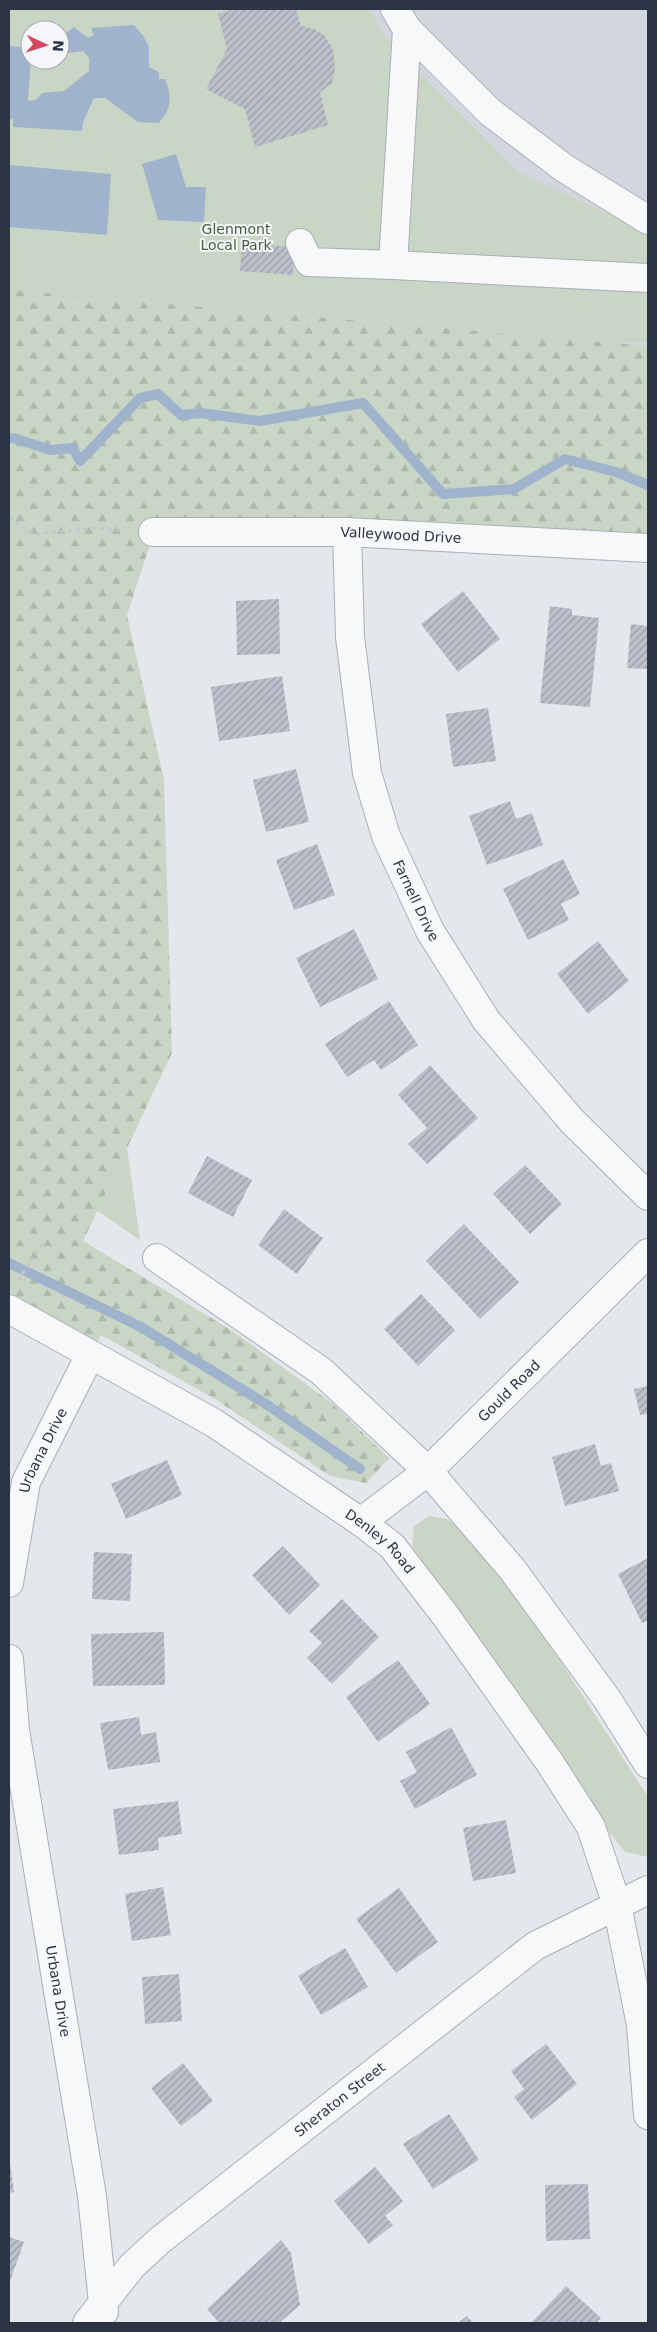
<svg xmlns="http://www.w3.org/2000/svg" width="657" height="2332" viewBox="0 0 657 2332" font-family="'DejaVu Sans',sans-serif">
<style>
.built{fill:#d2d6de}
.green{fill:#c9d6c5;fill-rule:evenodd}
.forest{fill:url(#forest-firs)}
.water{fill:#9fb4cc}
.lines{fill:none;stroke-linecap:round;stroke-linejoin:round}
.stream{stroke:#9fb4cc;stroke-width:10}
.building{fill:url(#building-hatch)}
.minor-casing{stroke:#a9aeb7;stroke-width:30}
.path{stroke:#c2c5cb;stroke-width:3;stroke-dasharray:4 4;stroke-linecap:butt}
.minor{stroke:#f7f8fa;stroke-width:28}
.labels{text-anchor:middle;stroke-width:4;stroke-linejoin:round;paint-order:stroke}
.park-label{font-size:14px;fill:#3f6138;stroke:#f4f6f9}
.street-label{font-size:14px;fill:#2b3445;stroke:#f4f6f9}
</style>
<defs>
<pattern id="forest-firs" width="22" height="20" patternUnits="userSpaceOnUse" patternTransform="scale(1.25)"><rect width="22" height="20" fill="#c9d6c5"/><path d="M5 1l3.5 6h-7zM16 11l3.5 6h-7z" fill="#adb8ab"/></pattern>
<pattern id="building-hatch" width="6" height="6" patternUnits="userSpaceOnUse" patternTransform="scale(1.25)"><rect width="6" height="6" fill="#bbc0ca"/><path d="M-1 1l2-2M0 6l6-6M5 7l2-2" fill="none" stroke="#989da6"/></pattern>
</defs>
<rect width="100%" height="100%" fill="#e4e7ec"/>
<path class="built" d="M369,9H648V439L609,443Z"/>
<path class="green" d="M9,9H369L386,38L518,172L648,233V342L554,343L133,471L110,1026L140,1240L9,1150ZM30,30H60V60H30Z
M429,1516L447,1519L465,1532L541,1631L648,1797V1857L625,1852L605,1827L412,1546L414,1526Z"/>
<path class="forest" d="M9,290L648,346V548L154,532L127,615L164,780L172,1053L83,1241L231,1330L332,1403L389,1458L366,1483L330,1476L215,1399L101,1335L90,1355L9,1309Z"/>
<path class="water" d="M134,25L144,37L149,47V67L159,72V79H165C172,98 172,107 159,123L138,122L105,98H94L83,122L82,131L13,127V118L9,120V46L30,48L31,60L28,101L36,100L42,93L64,91L89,71V58L83,51L60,54C60,37 61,37 74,27L88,38L94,35L91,28Z
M176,154L186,187H206L204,222L158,220L142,164Z
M9,165L111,174L107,235L9,227Z"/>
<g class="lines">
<path class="stream" d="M9,439L13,438L51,450L73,448L80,461L140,398L158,394L181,415L201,413L260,421L363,403L443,494L514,489L565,459L616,472L648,485
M9,1263L141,1327L269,1406L360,1469"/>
</g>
<path class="building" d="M234,9H296L301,26L314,29L325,36L333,50L335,69L332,83L320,92L328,125L255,147L245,109L206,89L227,49L218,14Z
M242,244L294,247L293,275L240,271Z
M463,591L500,639L458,672L421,624Z
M279,599L280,654L237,655L236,601Z
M550,606L572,609V615L599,618L590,707L540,703Z
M631,624L648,626V669L627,668Z
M282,676L290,731L219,741L211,687Z
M488,708L496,761L453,767L446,714Z
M296,769L309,822L266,832L253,780Z
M510,801L516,819L532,813L543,845L487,865L469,816Z
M317,844L335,895L294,910L276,860Z
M563,859L580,894L561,904L569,920L528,940L503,889Z
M354,929L378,979L320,1007L296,958Z
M598,941L629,981L588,1014L557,974Z
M389,1001L418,1045L381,1070L374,1060L347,1077L325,1044Z
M430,1065L478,1118L427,1164L408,1144L427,1128L398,1095Z
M207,1156L252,1180L233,1217L188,1193Z
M525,1165L562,1204L530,1234L493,1194Z
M284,1209L323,1238L297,1274L258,1245Z
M464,1224L519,1282L480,1319L426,1261Z
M421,1294L455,1330L418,1366L384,1329Z
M648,1386V1414L640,1415L634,1389Z
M595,1444L601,1466L611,1463L619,1491L565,1506L552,1457Z
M167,1460L182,1495L126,1519L111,1484Z
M283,1546L320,1585L289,1615L252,1575Z
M94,1552L132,1554L130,1601L92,1599Z
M648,1558V1620L642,1623L618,1574Z
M342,1599L379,1637L332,1684L307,1658L322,1643L309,1631Z
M164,1632L165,1685L93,1686L91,1634Z
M398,1660L430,1704L378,1742L346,1697Z
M139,1717L141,1735L156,1732L160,1762L108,1770L100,1723Z
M451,1727L477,1775L415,1809L400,1781L417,1772L406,1752Z
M178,1801L182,1834L158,1838L159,1850L119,1855L113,1809Z
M506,1820L516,1873L473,1881L463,1828Z
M163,1887L171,1935L132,1941L125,1894Z
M399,1888L438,1942L396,1973L356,1919Z
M345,1948L368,1987L321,2015L298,1976Z
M179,1974L182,2021L145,2024L142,1977Z
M546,2044L577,2084L532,2120L514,2097L524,2089L511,2071Z
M183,2063L213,2101L181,2126L151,2088Z
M449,2114L479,2160L433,2189L403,2144Z
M10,2163L14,2192L9,2193V2164Z
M375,2167L403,2201L385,2216L393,2225L369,2244L334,2201Z
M588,2184L590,2239L546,2241L545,2185Z
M9,2237L24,2242L9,2284Z
M281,2240L291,2253L300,2305L279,2323H219L207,2309Z
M566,2286L601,2318L596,2323H531Z
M467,2316L473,2323H458Z"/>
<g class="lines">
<defs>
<g id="minor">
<path d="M395,9L407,29L490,112L564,168L648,220"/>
<path d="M407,29L393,265L648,278"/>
<path d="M300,243L309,262L393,265"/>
<path id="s1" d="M153,532H347L648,548"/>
<path id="s2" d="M347,532L350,637L367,773L386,836L430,931L486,1020L572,1121L648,1196"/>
<path d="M157,1258L321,1371L428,1471L512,1569L607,1699L648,1764"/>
<path id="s3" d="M9,1309L214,1423L361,1522L392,1546L445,1615L550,1763L591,1827L617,1905L641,2025L648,2115"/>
<path id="s4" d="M361,1522L428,1471L648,1253"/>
<path id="s5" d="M9,1583L26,1482L90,1355"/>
<path id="s6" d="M9,1659L15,1730L92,2196L104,2312"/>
<path id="s7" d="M87,2323L132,2266L159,2241L535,1946L648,1890"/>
</g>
</defs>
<use href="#minor" class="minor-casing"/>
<path class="path" d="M9,518L34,534L93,528L123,530
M18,1281L42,1244"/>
<use href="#minor" class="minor"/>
</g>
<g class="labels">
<g class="park-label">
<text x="236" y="234">Glenmont<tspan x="236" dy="16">Local Park</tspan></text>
</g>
<g class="street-label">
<text dy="5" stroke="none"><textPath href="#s1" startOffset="248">Valleywood Drive</textPath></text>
<text dy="5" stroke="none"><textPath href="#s2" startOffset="379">Farnell Drive</textPath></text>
<text dy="5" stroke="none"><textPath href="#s4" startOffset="198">Gould Road</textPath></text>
<text dy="5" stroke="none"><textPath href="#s5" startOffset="138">Urbana Drive</textPath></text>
<text dy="5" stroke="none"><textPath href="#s3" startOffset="439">Denley Road</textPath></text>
<text dy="5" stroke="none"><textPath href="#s6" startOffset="336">Urbana Drive</textPath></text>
<text dy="5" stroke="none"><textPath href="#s7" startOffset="339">Sheraton Street</textPath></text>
</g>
</g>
<rect width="657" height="2332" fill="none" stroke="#2b3445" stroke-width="20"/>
<g transform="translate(45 45) rotate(94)"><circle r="24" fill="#f4f6f9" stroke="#a4a8b1"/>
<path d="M0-4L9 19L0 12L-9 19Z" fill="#d1495b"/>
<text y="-8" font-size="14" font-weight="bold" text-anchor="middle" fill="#2b3445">N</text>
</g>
</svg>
